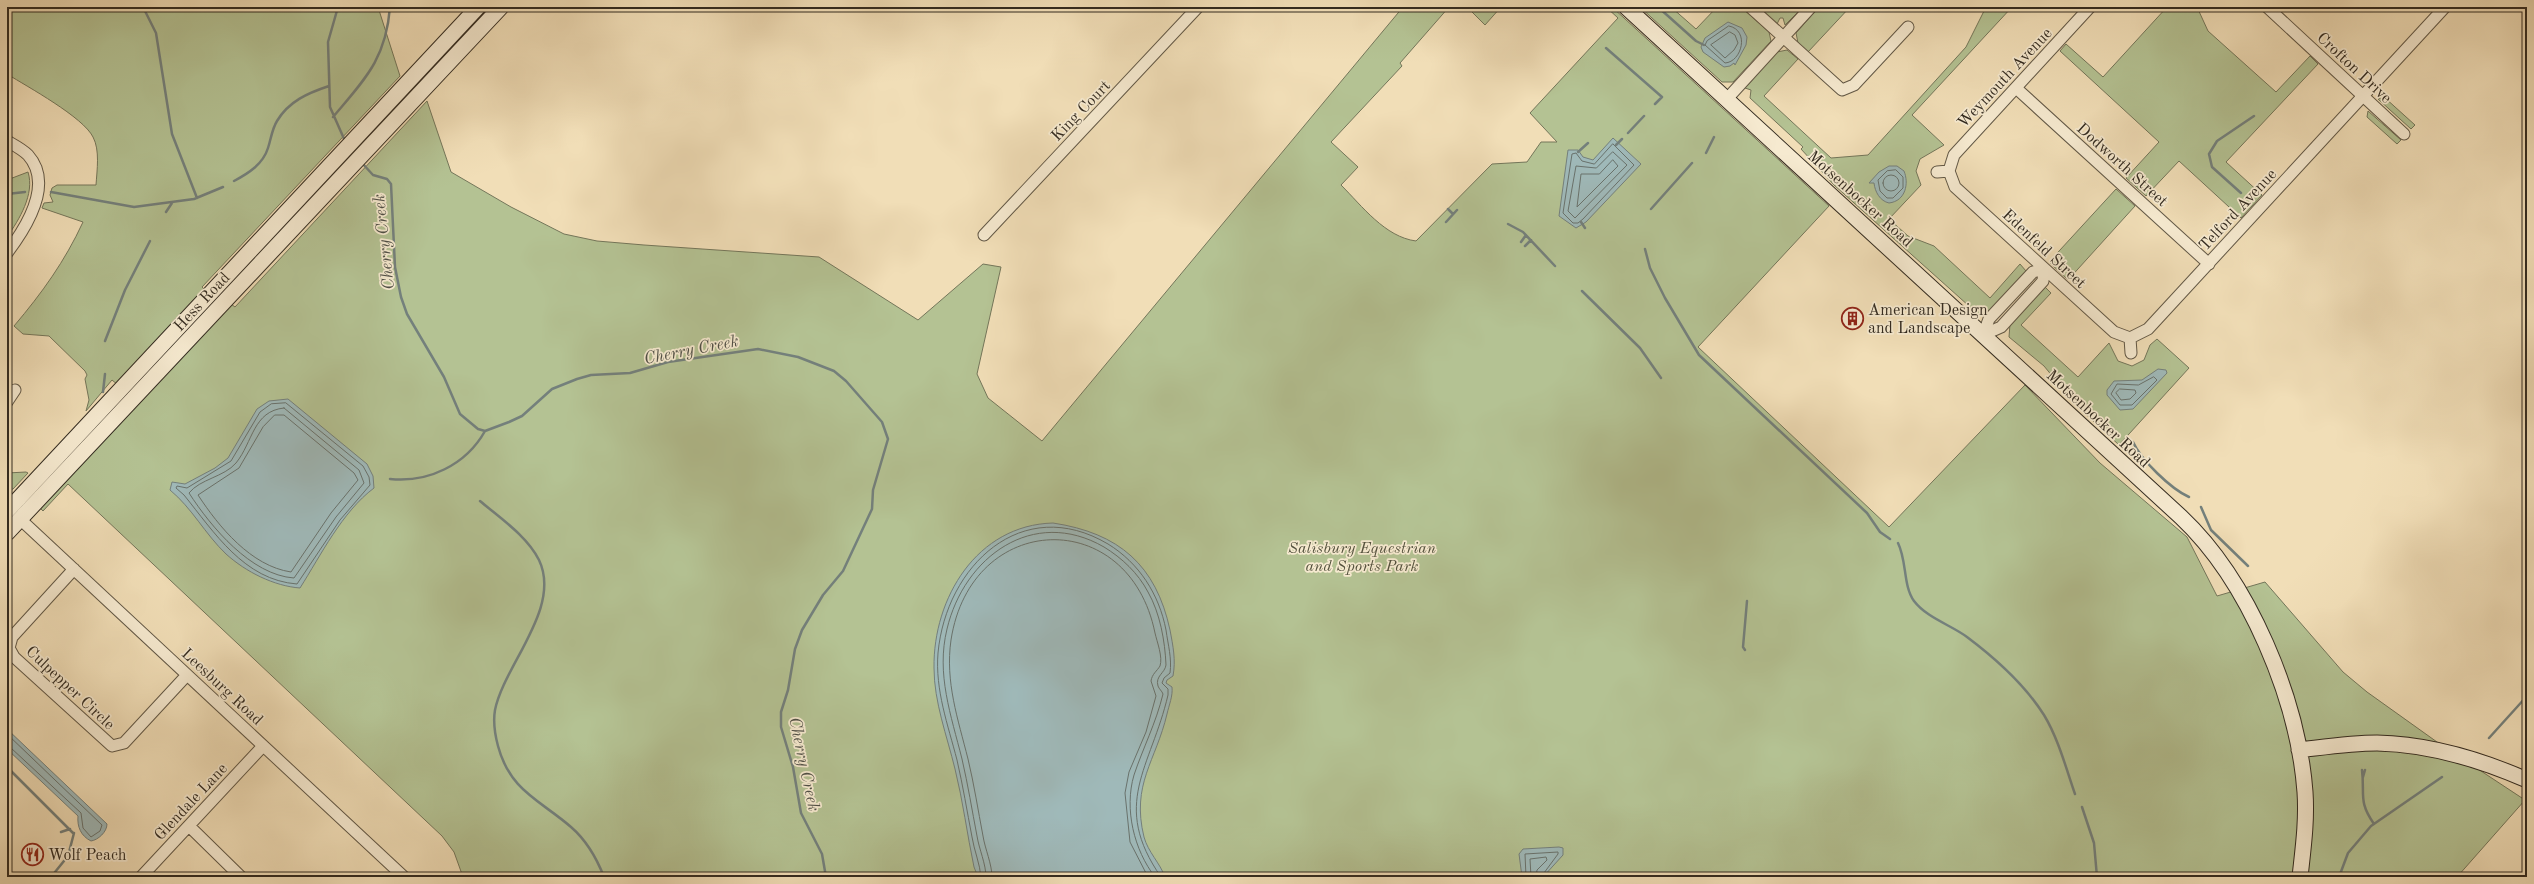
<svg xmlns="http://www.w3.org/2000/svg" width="2534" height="884" viewBox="0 0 2534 884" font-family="'Old Standard TT',serif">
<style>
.green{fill:#b4c293;stroke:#74765a}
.water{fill:#9fb9b9;stroke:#74807c}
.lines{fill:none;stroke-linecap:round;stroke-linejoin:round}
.shore{stroke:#69726c;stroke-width:1}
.stream{stroke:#74807c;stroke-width:2.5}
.minor-casing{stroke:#625846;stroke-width:13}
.secondary-casing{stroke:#332b20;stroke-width:17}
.minor{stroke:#f6ead0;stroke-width:11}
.secondary{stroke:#f6ead0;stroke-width:15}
.labels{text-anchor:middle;stroke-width:3.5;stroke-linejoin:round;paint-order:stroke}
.street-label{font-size:16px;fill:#332b20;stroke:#f6ead0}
.poi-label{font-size:16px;fill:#332b20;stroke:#f6ead0;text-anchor:start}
.park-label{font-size:16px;font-style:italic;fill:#53513d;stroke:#f6ead0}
.water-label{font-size:17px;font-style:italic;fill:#4e4e46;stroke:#f6ead0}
</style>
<rect width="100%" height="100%" fill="#f1deb7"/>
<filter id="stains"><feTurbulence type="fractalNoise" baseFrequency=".005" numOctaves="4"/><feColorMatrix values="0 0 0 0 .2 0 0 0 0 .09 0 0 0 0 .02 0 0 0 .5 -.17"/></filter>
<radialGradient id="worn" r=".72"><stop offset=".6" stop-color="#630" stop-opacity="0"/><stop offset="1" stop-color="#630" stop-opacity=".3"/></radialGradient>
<path class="green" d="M7,7H378L400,76L202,287L205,290L118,385L112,380L86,411L89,400L85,379L87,375L85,371L49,336L23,334L14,326C42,293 65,261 83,222L42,208L44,203L53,202L50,195L52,188L57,185H96C97,170 100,150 93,137C83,117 28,87 7,74Z
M1403,7H1449L1400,63L1402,66L1331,142L1358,167L1341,185C1362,206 1385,237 1416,241L1492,164L1527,162L1541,142H1557L1530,113L1618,18L1606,7H1612L1829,206L1698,347L1889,527L2025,385L2100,463L2187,537L2217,596L2265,582L2343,672L2367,692L2437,742L2525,800L2457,877H463L454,852L442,836L68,484L43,511L39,507L231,304L235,307L427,101L451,172L511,207L564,234L597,241L644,245L819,257L918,320L983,264L1001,267L977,374L988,398L1042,441Z
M1467,7H1501L1485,25Z
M1640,7H1671L1696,29L1717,7H1741L1769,32L1771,41L1733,82H1722Z
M1759,7H1803L1785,25L1783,18H1780L1777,24Z
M1819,7H1850L1808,52L1798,43L1796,33Z
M1989,7H2012L1912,115L1944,145L1920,159L1916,171L1921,185L1889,219L1908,236L1934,246L1990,298L2020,264L2026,271L1989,312L1979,315L1834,185L1801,149L1803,147L1750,98L1751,90L1745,88L1777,52L1787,50L1798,59L1764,96L1831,158L1868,155L1966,47L1985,9Z
M2167,7H2197L2208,31L2276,92L2310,56L2318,64L2226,162L2262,195L2241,218L2179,161L2146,196L2126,178L2159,142L2060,51L2066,44L2103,77Z
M412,87L416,91L229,290L225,287Z
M2384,97L2415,125L2411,129L2378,99Z
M2368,111L2401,140L2397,144L2367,117Z
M28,172C35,194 19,220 7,237V180Z
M2116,189L2135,206L2068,280L2049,262Z
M2045,287L2051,293L2021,325L2078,377L2109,343L2118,361L2132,366L2144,360L2150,345L2157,339L2189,368L2119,445L2076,405L2044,366L2009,337L2010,324Z
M26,472L28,473L13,489L7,491V473Z"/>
<path class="water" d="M1728,22L1742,28L1747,37L1746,45L1735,65L1734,63L1730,66L1724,67L1703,52L1701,47L1705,38Z
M1613,138L1641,164L1586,222L1576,228L1559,216L1568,150H1578L1583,157L1593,160Z
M1889,166H1897L1904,171C1909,183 1906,201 1889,203C1880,201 1875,192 1874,183H1869L1879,172Z
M2158,369L2166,370L2167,373L2133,409L2120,410L2107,395V390L2114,381L2142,380Z
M288,399L367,464L373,476L374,488C342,512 321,555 300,588C274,586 246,572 226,554C205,534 192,508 170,490L172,482L185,484L215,468L228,458L257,409L269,401Z
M1053,523C1119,533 1156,565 1170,630C1173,646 1176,660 1173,676L1167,680L1166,683L1172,687C1173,696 1169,705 1167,714C1156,761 1131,784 1144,837C1148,852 1160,863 1165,877H978L974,867C967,834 963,801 955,769C947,736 934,702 934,668C933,598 977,525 1053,523Z
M7,729L107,824C107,832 98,840 91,841C81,836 77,827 78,816L7,749Z
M1559,847L1563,848V855L1543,877H1522L1519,854L1523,849Z"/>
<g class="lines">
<path class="shore" d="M1729,26C1750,30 1742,62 1725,63L1705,45L1707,41Z
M1730,32L1735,35L1738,43L1734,50L1725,58L1711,45Z
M1613,144L1634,165L1583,219L1578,223H1573L1563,213L1572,154L1576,153L1582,161L1594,164Z
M1613,152L1627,165L1575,218L1568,211L1576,166L1596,168Z
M1613,160L1618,166L1577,207L1581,174H1599Z
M1896,170L1903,177V188L1893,198H1887L1880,191L1878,180L1887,171Z
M1883 183a8 8 0 1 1 16 0a8 8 0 1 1-16 0Z
M2154,377L2157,380L2132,405H2120L2111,394L2117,384L2138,385Z
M2120,389L2135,390L2136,393L2130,399L2121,400L2116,393Z
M286,403L363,466L369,477L370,485L340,520L297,584C244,580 214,532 184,495L176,488L177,486L187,488L231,461L260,412L271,404Z
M284,408L359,470L364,483L336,517L294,578C251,575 211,527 189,493C200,479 224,477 236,463C253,442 253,411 284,408Z
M275,415H284L354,473L358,480L331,513L291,572C251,566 219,527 198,495L239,468L263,427Z
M7,734L102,825L100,831L91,837L83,828L81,813L11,748L7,746
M981,877C980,864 974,850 972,837C967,811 963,786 957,760C948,725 935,690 938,653C946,566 1022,493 1108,544C1139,563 1159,594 1166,630C1168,645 1172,658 1170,673L1164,678L1162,683L1168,689V695C1151,768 1110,804 1161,877
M986,877C986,864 979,849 977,836C972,810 968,785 962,759C951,715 936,674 947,629C964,557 1033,506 1104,547C1122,558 1138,573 1148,592C1160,613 1165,641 1166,665C1165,673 1155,676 1158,686C1159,689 1162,691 1163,694C1156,723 1143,748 1134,775C1124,809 1134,850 1155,877
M992,877C992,864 985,849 983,836C978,810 974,784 968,759C958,719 945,682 951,640C971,510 1129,505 1155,633C1157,642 1163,657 1160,666C1157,671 1152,674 1151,681L1156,696L1146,732L1129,772L1125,793L1130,842L1148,877
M1526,877L1525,854L1558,852V854L1541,877
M1531,877L1530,859L1546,857L1547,860L1537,870L1536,877"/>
<path class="stream" d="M143,7L156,33L172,134L197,198
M338,7L328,42L330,107L345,141
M1658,7L1696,41L1704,45
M1606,48L1662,97L1655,104
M333,117C365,79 386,59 390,7
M1628,133L1644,116
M1616,145L1622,139
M1578,152L1588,143
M1706,153L1714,137
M362,163L373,175L387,179L391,184L395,267L401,297L407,314L444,377L460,414L478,429L485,431L509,422L522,416L552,389L577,379L591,375L630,373L668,362L758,349L798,357L834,371L846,381L882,422L888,439L873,490L872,509L843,571L823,595L802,630L795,649L788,690L781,712V727L793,767L801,813L822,854L826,877
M234,181C249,173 263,164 268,148C271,139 272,129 277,121C289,101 308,93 329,86
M51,192L134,207L194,199L223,187
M2241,193L2212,167L2209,154L2217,141L2254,116
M7,194L25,192
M1448,209L1453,214
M1651,209L1692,163
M166,212L172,203
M1446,222L1457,210
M1581,222L1585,228
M1508,224L1523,232L1555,266
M1521,242L1526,235
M1525,246L1531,240
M1645,249L1650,268L1665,298L1699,355L1867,513L1880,532L1890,539
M1582,291L1640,348L1661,378
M105,341L125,290L150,241
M103,392L105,374
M2133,442C2141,460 2171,489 2189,497
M390,479C428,483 466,465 485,431
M480,501C500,518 527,536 539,560C562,608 504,665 495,710C493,722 495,735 498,746C510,791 540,800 571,827C586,840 597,859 604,877
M2201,507L2211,530L2248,566
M1898,543C1907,561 1903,586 1914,601C1927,618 1951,625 1967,637C1995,658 2025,685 2044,715C2058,738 2066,768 2075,794
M1745,650L1743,647L1747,601
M2489,738L2527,696
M7,767L73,833
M2362,770C2365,795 2358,801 2374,824
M2363,777L2365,770
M2082,807L2094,843L2097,877
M61,832L70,829
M51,877L68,856L74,833
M2339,877L2348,853L2371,826L2442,777"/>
<defs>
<path id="minor" d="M1750,7L1842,90L1854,85L1908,27
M2090,7L1954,155L1949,171L1955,187L2114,332L2130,338L2148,329L2445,7
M2267,7L2404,134
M2016,88L2209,264
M1726,100L1811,7
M7,141C14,145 22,149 28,155C54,184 26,228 7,253
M1937,172L1949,171
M984,235L1198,7
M2044,269L2043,281L2001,327L1983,335L1989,319L2033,272Z
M2130,338L2131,353
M7,402L15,390
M20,519L404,877
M74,569L12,637L9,648L14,657L112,746L124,743L187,675
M189,826L241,877
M141,877L263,746"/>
<path id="secondary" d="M1626,7L2181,517C2249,581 2298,699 2305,792C2307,821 2303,849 2300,877
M7,511L478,7
M7,533L501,7
M2299,750C2325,747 2351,743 2377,743C2430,744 2479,759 2527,780"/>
</defs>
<use href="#minor" class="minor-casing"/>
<use href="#secondary" class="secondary-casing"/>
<use href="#minor" class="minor"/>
<use href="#secondary" class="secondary"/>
</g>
<defs>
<symbol id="building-ring" viewBox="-11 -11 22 22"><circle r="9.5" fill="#f6ead0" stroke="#8f2418" stroke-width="1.5"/><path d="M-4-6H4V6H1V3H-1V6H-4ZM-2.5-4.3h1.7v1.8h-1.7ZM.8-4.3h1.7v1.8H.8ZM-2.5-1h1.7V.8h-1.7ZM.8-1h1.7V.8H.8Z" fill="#8f2418"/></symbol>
<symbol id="restaurant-ring" viewBox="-11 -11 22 22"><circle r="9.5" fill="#f6ead0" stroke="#8f2418" stroke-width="1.5"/><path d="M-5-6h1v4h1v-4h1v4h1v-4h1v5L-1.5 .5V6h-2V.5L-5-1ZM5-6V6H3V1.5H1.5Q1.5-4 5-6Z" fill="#8f2418"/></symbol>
</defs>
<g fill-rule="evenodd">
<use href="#building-ring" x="1840" y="306" width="25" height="25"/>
<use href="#restaurant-ring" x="20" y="842" width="25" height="25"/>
</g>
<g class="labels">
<g class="street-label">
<text transform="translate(2355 67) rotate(43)" y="6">Crofton Drive</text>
<text transform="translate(2004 77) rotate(-47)" y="6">Weymouth Avenue</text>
<text transform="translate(1080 110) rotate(-46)" y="6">King Court</text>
<text transform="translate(2123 164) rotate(42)" y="6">Dodworth Street</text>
<text transform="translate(1861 198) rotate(42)" y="6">Motsenbocker Road</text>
<text transform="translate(2237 209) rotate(-47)" y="6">Telford Avenue</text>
<text transform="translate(2045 248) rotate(43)" y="6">Edenfeld Street</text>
<text transform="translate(201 301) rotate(-47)" y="6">Hess Road</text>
<text transform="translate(2099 418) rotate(43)" y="6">Motsenbocker Road</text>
<text transform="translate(223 686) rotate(43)" y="6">Leesburg Road</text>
<text transform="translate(71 687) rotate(43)" y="6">Culpepper Circle</text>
<text transform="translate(190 801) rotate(-47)" y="6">Glendale Lane</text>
</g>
<g class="poi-label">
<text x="1868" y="315">American Design<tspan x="1868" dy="18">and Landscape</tspan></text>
<text x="48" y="860">Wolf Peach</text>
</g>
<g class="park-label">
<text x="1362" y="553">Salisbury Equestrian<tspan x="1362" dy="18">and Sports Park</tspan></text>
</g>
<g class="water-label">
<text transform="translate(383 242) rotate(-96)" y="6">Cherry Creek</text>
<text transform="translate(691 349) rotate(-11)" y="6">Cherry Creek</text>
<text transform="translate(805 764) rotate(78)" y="6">Cherry Creek</text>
</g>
</g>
<rect width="2534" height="884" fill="none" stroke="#f1deb7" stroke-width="24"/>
<rect x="8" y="8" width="2518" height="868" fill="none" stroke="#332b20" stroke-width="2"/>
<rect x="12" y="12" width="2510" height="860" fill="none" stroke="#332b20"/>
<rect width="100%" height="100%" filter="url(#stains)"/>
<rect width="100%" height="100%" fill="url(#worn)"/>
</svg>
